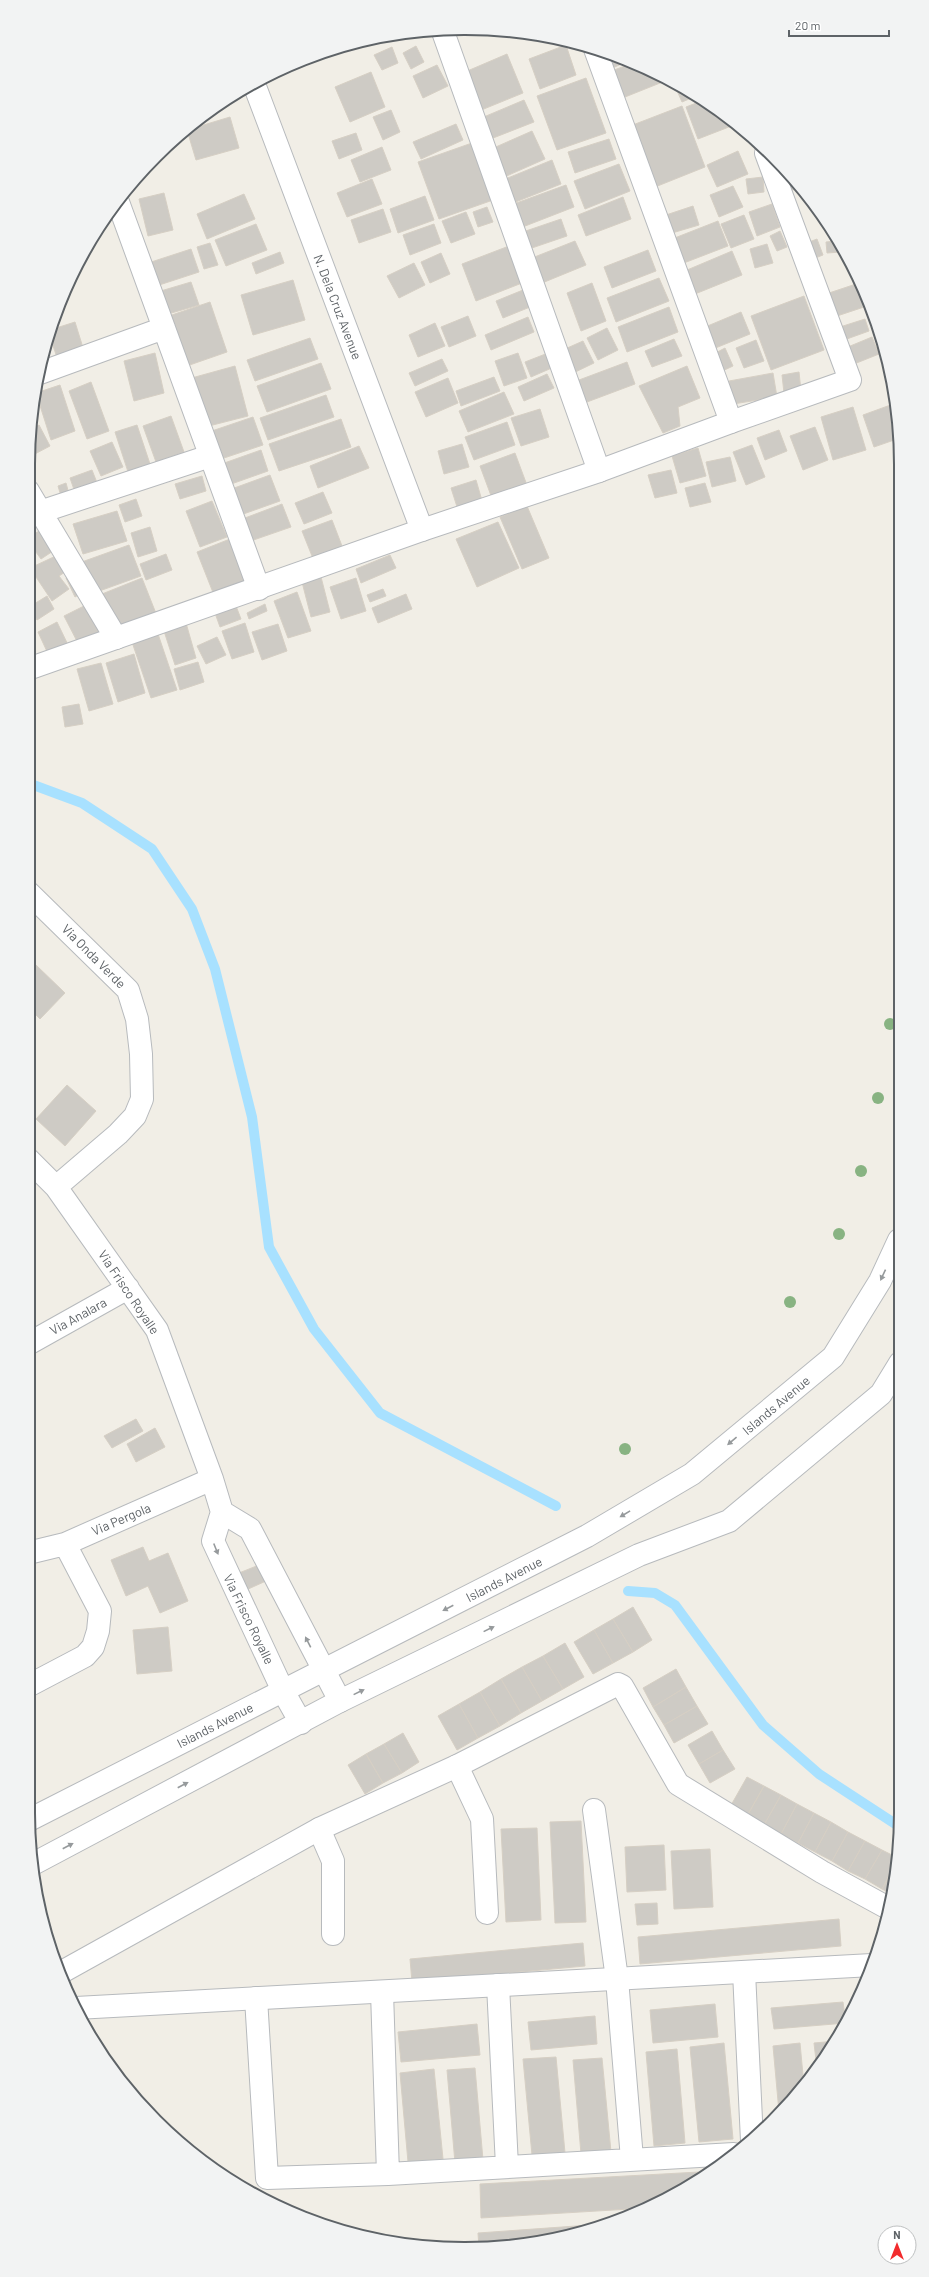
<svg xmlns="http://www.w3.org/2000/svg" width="929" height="2277" viewBox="0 0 929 2277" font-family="Barlow,sans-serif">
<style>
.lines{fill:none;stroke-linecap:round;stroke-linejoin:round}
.stream{stroke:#a8e1ff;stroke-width:10}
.building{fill:#cecbc5;stroke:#d6cfc4}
.pedestrian-casing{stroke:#b7babd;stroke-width:24}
.minor-casing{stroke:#b7babd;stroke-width:24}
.tertiary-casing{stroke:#b7babd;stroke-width:24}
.pedestrian{stroke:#fff;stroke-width:22}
.minor{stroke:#fff;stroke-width:22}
.tertiary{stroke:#fff;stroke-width:22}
.tree{fill:#88b382}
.oneway{fill:#969a9c}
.labels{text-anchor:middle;stroke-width:3;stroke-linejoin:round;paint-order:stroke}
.street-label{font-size:13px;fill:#5e6367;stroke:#fff}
.rim{fill:none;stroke:#5e6367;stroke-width:2}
</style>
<rect width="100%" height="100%" fill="#f1eee6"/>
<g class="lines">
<path class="stream" d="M28,783L82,803L152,849L192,909L215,969L252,1117L269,1247L314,1329L380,1413L556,1506
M628,1591L655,1593L675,1605L763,1725L819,1774L900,1827"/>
</g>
<path class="building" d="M566,45L576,75L540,89L529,59Z
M416,46L424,62L411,69L403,53Z
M392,47L398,63L382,70L374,55Z
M605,51L626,62L610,69Z
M507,54L523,93L474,113L458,75Z
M630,64L665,81L620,99L609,72Z
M437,65L448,86L423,98L413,76Z
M371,72L385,107L350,122L335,87Z
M586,78L606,133L557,150L537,96Z
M675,86L696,96L682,102Z
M524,100L534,122L488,140L479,119Z
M704,100L734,125L698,139L686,107Z
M682,106L705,167L650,189L625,128Z
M391,110L400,132L383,140L373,117Z
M230,117L239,148L196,160L187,130Z
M456,124L463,140L421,159L413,142Z
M532,131L545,159L502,178L489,150Z
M356,133L362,150L339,159L332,141Z
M609,139L616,159L575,173L568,152Z
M472,143L493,200L439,219L418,162Z
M382,147L391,170L360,182L351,160Z
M738,151L748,174L717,187L707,165Z
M552,160L561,184L508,205L498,182Z
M619,164L630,191L585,209L574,181Z
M789,173L800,188L785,192L780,176Z
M763,177L764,192L748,194L746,179Z
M372,179L382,204L347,217L337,193Z
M566,185L574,207L520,228L511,205Z
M733,186L743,207L719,217L710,195Z
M164,193L173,230L148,236L139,199Z
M244,194L255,219L207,239L197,214Z
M425,196L434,220L398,233L390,209Z
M623,197L631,219L586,236L578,215Z
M772,204L780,227L757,236L749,212Z
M693,206L699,225L672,233L666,215Z
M487,207L493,222L478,227L473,212Z
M383,209L391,232L359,243L351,220Z
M466,212L475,234L451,243L442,221Z
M744,215L754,239L731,248L721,224Z
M561,219L567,236L523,251L517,234Z
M718,221L728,246L676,266L667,241Z
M256,224L267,250L226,266L215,240Z
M434,224L441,243L410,255L403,235Z
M780,231L787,247L777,251L770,236Z
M817,239L823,255L810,260L804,244Z
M575,241L586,265L542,283L532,258Z
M836,241L841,252L827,253L826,242Z
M210,243L218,265L204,269L197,247Z
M767,244L773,263L755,268L750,249Z
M509,246L522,283L476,301L462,264Z
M191,249L199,272L150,288L142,265Z
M648,250L656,271L612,288L604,267Z
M732,251L742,275L690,296L680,273Z
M280,252L284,263L256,274L252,263Z
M441,253L450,274L430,283L421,262Z
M414,263L425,285L399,298L387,276Z
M659,278L669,301L616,322L607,298Z
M293,280L305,320L253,335L241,295Z
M191,282L199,305L161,316L154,293Z
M592,283L606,321L581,331L567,293Z
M859,283L867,306L831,318L823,295Z
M523,290L530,307L503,318L496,301Z
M804,296L824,350L771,370L751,316Z
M210,302L227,352L181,368L163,318Z
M669,307L678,332L627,352L618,327Z
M741,312L750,334L708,351L698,330Z
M468,316L476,336L449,347L441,327Z
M528,317L534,332L491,350L485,335Z
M865,319L869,331L844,340L840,327Z
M75,322L88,364L62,372L49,334L50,330Z
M435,323L445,346L418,357L409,335Z
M607,328L618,350L598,360L587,338Z
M872,337L879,354L849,366L843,349Z
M310,338L318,359L255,381L247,360Z
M674,339L682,356L652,367L645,351Z
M756,340L764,361L744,368L736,348Z
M583,341L594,363L567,376L556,353Z
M725,348L733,366L718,373L710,356Z
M155,353L164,393L134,401L124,361Z
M518,353L527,378L504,386L495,361Z
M548,353L554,367L531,377L525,362Z
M442,359L448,371L415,386L409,373Z
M627,362L635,384L579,405L571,383Z
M321,363L331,389L267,412L257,386Z
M235,366L248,416L201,428L188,379Z
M687,366L700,398L678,407L680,426L663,433L639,386Z
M799,372L801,391L784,393L782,375Z
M773,373L777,397L733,404L729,381Z
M547,374L554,388L524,401L518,387Z
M494,377L500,391L461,406L456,391Z
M448,378L458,403L426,417L415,392Z
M91,382L109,431L87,439L69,391Z
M60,385L75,431L51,440L36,393Z
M504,392L514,414L468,432L459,411Z
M326,395L334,417L268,440L260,418Z
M896,403L897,439L874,447L863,415Z
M853,407L866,450L833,460L821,417Z
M540,409L549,437L521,446L511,418Z
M171,416L184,452L156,462L143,426Z
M253,417L263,445L209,463L200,435Z
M341,419L351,447L279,471L269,444Z
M507,422L515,445L474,460L465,437Z
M39,425L50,446L29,457L30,430Z
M137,425L154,476L132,484L115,432Z
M815,427L828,460L803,470L790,436Z
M779,430L787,451L765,460L757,438Z
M112,442L123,467L101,476L90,451Z
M462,444L469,467L444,474L438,451Z
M752,445L765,477L746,485L733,452Z
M359,446L369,468L318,488L310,466Z
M698,448L706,476L680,483L672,456Z
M261,450L268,471L220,488L213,467Z
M515,453L528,488L493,501L480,466Z
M730,457L736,481L712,487L706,462Z
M92,470L101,493L78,501L70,478Z
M671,470L677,493L655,498L648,475Z
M270,475L280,501L235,517L226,491Z
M202,476L206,491L180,499L175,484Z
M476,480L483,504L459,513L451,488Z
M66,483L69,494L61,496L58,486Z
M705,483L711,502L690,507L685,488Z
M323,492L332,513L304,524L295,503Z
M136,499L142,516L125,522L119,505Z
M212,501L227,537L200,547L186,511Z
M282,504L291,527L245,543L237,521Z
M527,506L549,558L522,569L500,517Z
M117,511L127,541L83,554L73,524Z
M332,520L347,559L318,571L302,531Z
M498,522L519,568L477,587L456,539Z
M150,527L157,551L138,557L131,533Z
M39,531L53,551L41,559L28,541V538Z
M230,539L246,582L214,595L197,552Z
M129,545L141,576L91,594L79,563Z
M28,551L33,558L28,561Z
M60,554L68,570L59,576L69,589L52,601L30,568Z
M166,554L172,570L146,580L140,564Z
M390,555L396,568L361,583L356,569Z
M72,576L80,594L75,597L66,578Z
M321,577L330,612L311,617L302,582Z
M142,578L157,616L117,632L102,594Z
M356,578L366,611L341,619L330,587Z
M383,589L386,596L370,602L367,595Z
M297,592L311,631L288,638L274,601Z
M406,594L412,609L378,623L372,608Z
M47,596L54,609L37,620L29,607Z
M88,604L104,634L80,647L64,616Z
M265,604L267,611L249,619L247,613Z
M236,606L241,619L220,627L215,613Z
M57,622L70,649L50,658L38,632Z
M186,623L196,658L175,665L164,631Z
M245,623L254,652L232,659L222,631Z
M278,624L287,651L262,660L252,632Z
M28,634L34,648L28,651Z
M158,634L177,690L151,698L132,642Z
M217,637L226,655L206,664L197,646Z
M134,654L145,693L118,702L106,663Z
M198,662L204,682L180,690L174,669Z
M101,663L113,704L89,711L77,669Z
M79,704L83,724L65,727L62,707Z
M36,965L65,993L40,1019L28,1007V973Z
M67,1085L96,1111L65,1146L36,1119Z
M136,1419L143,1431L112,1448L104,1436Z
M155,1428L165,1447L136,1462L127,1444Z
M143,1547L149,1561L168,1553L188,1601L160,1613L148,1586L126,1596L111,1560Z
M259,1565L266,1581L246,1590L239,1573Z
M633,1607L652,1640L633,1652L613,1619Z
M613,1619L633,1652L613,1663L594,1630Z
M168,1627L172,1671L137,1674L133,1630Z
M594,1630L613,1663L593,1674L574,1642Z
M565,1643L584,1677L563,1689L543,1656Z
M543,1656L563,1689L542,1701L522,1667Z
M522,1667L542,1701L521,1713L501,1679Z
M676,1669L686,1687L653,1707L643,1688Z
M501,1679L521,1713L500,1726L480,1692Z
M686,1687L697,1706L664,1725L653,1707Z
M480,1692L500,1726L478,1738L459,1704Z
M459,1704L478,1738L457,1750L438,1716Z
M697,1706L708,1724L674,1743L664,1725Z
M712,1731L723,1750L699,1764L688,1745Z
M403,1733L419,1762L402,1773L384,1744Z
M384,1744L402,1773L383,1783L366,1754Z
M723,1750L735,1769L710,1783L699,1764Z
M366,1754L383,1783L365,1794L348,1765Z
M747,1777L764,1786L747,1816L730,1807Z
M764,1786L781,1795L764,1825L747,1816Z
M781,1795L797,1804L781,1834L764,1825Z
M797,1804L814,1813L798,1843L781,1834Z
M814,1813L831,1822L815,1852L798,1843Z
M581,1821L586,1922L555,1923L550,1822Z
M831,1822L848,1832L832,1861L815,1852Z
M537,1828L541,1920L506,1922L501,1829Z
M848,1832L865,1841L848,1871L832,1861Z
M865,1841L882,1850L865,1879L848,1871Z
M664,1845L666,1890L627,1892L625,1847Z
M710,1849L713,1907L674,1909L671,1851Z
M882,1850L898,1858L882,1889L865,1879Z
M898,1860L897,1870L892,1894L882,1889Z
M657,1903L658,1924L637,1925L635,1904Z
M839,1919L841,1946L640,1964L638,1937Z
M583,1943L585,1966L412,1982L410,1959Z
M843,2002L846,2023L774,2029L771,2008Z
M715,2004L718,2037L653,2043L650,2010Z
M595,2016L597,2044L531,2050L528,2022Z
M477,2024L480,2055L401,2062L398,2032Z
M836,2041L817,2069L814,2043Z
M724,2043L733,2139L699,2142L690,2047Z
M800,2043L804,2086L779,2112L773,2046Z
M677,2049L685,2143L654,2146L646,2052Z
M556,2057L565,2153L532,2155L523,2059Z
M602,2058L611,2152L581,2154L573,2060Z
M475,2068L483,2160L455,2163L447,2070Z
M434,2069L443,2159L408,2162L400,2073Z
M699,2172L700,2178L683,2190L647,2208L481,2218L480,2184Z
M604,2224L549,2241L479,2248L478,2233Z"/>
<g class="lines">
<defs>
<path id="pedestrian" d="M442,29L599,471
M118,202L259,589
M40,373L164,328
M731,422L850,380L766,153
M28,491L116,638
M40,512L210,456
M457,1766L482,1819L487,1913
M594,1810L617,1979L632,2159
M319,1829L333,1861V1934
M744,1972L752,2141
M498,1985L507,2166
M382,1992L388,2174
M256,1998L267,2178L388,2174L734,2154"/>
<path id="minor" d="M28,669L422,530L599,471L731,422L595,49
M28,892L128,990L137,1019L141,1054L142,1099L135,1116L118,1134L56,1187
M28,1159L56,1187L157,1330L212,1479L222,1512L213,1541L283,1691L301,1723
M28,1344L128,1288
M222,1512L250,1529L340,1701
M28,1553L65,1544L212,1479
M28,1686L85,1656L93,1647L98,1631L100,1611L65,1544
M60,1973L319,1829L457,1766L618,1684L622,1686L678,1784L822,1872L888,1908
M76,2008L872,1965"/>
<path id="tertiary" d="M254,84L422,530
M29,1820L587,1536L692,1474L833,1357L880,1281L899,1240
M33,1864L340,1701L639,1555L729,1521L881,1394L900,1363"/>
</defs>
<use href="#pedestrian" class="pedestrian-casing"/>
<use href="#minor" class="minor-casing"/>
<use href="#tertiary" class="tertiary-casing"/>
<use href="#pedestrian" class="pedestrian"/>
<use href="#minor" class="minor"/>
<use href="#tertiary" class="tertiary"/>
</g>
<g class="tree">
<circle cx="890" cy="1024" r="6"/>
<circle cx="878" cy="1098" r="6"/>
<circle cx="861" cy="1171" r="6"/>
<circle cx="839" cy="1234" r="6"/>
<circle cx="790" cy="1302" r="6"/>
<circle cx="625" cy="1449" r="6"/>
</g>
<defs><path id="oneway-solid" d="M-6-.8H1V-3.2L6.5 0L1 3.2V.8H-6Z"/></defs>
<g class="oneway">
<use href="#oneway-solid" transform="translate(883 1275) rotate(115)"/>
<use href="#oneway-solid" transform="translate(732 1441) rotate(140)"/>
<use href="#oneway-solid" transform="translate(625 1514) rotate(149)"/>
<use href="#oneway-solid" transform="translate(216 1549) rotate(68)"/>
<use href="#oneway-solid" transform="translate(448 1608) rotate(153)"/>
<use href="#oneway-solid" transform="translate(489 1629) rotate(-26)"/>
<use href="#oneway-solid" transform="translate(308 1642) rotate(-117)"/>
<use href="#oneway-solid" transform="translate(359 1692) rotate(-26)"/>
<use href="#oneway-solid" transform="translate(183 1785) rotate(-28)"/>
<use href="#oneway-solid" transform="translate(68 1846) rotate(-28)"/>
</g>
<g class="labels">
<g class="street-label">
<text transform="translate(338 307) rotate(69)" y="5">N. Dela Cruz Avenue</text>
<text transform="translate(94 956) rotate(45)" y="5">Via Onda Verde</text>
<text transform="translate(129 1292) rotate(56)" y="5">Via Frisco Royalle</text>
<text transform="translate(78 1316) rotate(-29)" y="5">Via Analara</text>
<text transform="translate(776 1405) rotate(-40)" y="5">Islands Avenue</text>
<text transform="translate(121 1519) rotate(-23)" y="5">Via Pergola</text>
<text transform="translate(504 1579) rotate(-27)" y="5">Islands Avenue</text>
<text transform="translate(249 1619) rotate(64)" y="5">Via Frisco Royalle</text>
<text transform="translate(215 1725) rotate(-27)" y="5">Islands Avenue</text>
</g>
</g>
<path d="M0 0H929V2277H0ZM464 35H465A429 429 0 0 1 894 464V1813A429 429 0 0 1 465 2242H464A429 429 0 0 1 35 1813V464A429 429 0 0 1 464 35Z" fill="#f2f3f3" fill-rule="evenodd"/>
<path class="rim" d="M464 35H465A429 429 0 0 1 894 464V1813A429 429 0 0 1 465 2242H464A429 429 0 0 1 35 1813V464A429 429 0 0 1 464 35Z"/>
<g transform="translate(897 2245)"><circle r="19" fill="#ffffff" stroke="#bfc1c2"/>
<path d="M0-3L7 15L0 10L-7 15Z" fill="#f22b2d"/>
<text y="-6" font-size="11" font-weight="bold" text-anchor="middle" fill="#5e6367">N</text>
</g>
<path d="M789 30v6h100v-6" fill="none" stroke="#5e6367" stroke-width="2"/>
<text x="795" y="30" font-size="12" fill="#5e6367" stroke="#ffffff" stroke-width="3" paint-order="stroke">20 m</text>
</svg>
